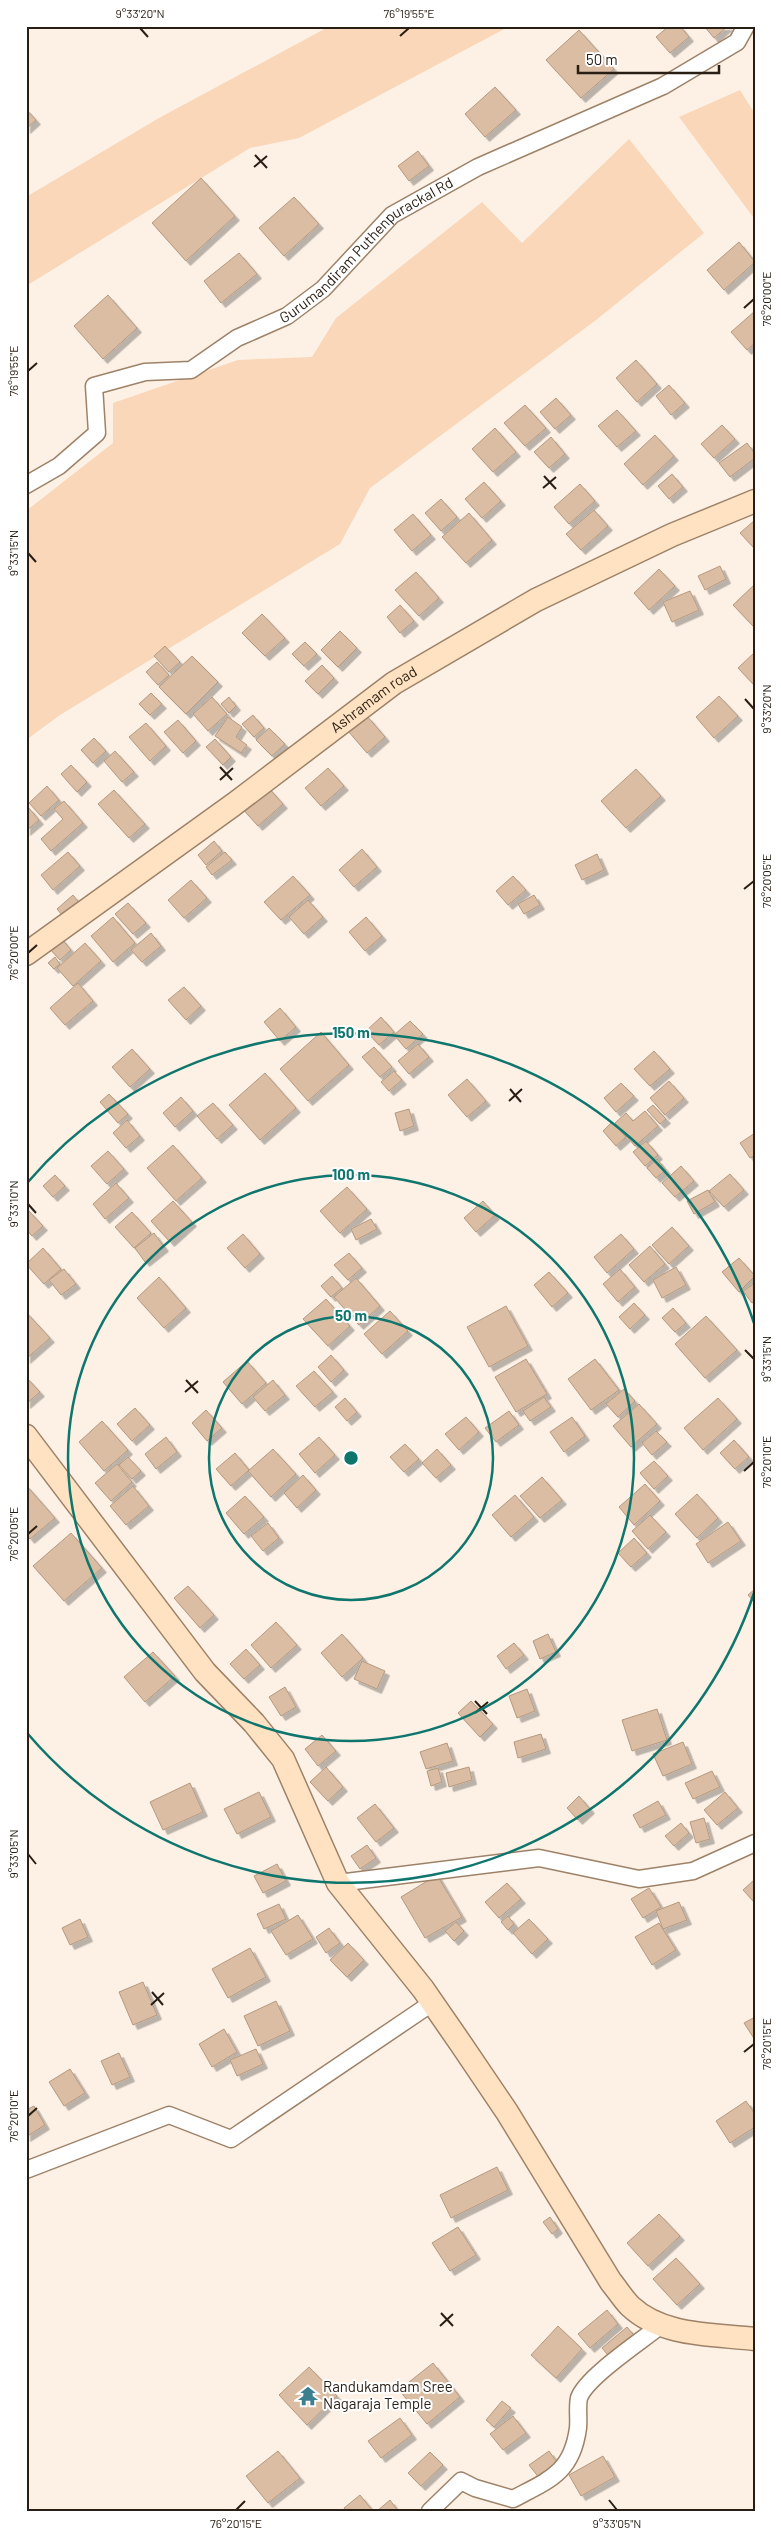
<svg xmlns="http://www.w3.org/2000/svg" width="781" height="2537" viewBox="0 0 781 2537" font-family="Barlow,sans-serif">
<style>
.green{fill:#f9d7b8}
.building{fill:#dabda2;stroke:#b5997f;filter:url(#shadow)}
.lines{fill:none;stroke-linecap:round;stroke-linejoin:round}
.street-casing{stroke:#9d8268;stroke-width:19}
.secondary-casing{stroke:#9d8268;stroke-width:25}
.street{stroke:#fff;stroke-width:16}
.secondary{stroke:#fee2c2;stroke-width:22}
.ticks{fill:none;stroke:#281e14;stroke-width:2}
.ring{fill:none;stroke:#0f766e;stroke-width:2.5}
.labels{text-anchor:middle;stroke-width:4;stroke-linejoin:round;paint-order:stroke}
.street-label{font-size:15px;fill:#281e14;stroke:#fff}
.poi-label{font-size:15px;fill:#281e14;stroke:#fff;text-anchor:start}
.centre{fill:#0f766e;stroke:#fff;stroke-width:2.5}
.ring-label{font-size:15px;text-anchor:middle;font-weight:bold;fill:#0f766e;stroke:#fff;stroke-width:4;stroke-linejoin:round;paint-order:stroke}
.neatline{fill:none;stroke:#281e14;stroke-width:2}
.ticks-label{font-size:12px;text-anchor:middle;fill:#281e14}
</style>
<defs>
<filter id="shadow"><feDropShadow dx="4.5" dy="4.5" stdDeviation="0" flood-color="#0004"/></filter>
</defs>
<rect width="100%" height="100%" fill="#fdf1e6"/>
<path class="green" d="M330,26H510L299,138L250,148L26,286V197L159,118Z
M740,90L755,114V217H753L679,117Z
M629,139L704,233L596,320L370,488L340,544L60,715L26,740V511L113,443V403L238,360L312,357L336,318L482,202L522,243Z"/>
<path class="building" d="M669,26H680L689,37L670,53L656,37Z
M704,26H728L714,38Z
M579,30L614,69L581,98L546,60Z
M495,87L516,110L485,137L465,114Z
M26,109L36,120L26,129Z
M418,151L429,166L409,181L398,166Z
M201,178L235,216L186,261L152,223Z
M294,197L319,224L284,256L259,228Z
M739,242L755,262L724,290L707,270Z
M239,253L257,274L221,303L204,281Z
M108,295L137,328L103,359L74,326Z
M755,311V343L747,350L731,332Z
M636,360L657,384L637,402L616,378Z
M669,385L685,403L671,415L656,396Z
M556,398L571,415L555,429L540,412Z
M525,405L546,428L525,446L504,423Z
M617,410L636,431L617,447L598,426Z
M722,425L735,439L714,458L701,444Z
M495,428L516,452L493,472L472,449Z
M655,435L674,456L643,485L624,464Z
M551,437L565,454L549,468L534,452Z
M747,443L755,454V458L730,477L719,463Z
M672,474L683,487L669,499L658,486Z
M484,482L501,501L482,518L465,499Z
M580,484L595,501L569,524L554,507Z
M441,499L457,517L441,531L425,513Z
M594,510L608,526L581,550L566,534Z
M469,513L492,540L466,563L442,537Z
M413,514L431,535L412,551L394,530Z
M755,520V548H754L740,533Z
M720,566L726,579L705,590L698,576Z
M659,569L675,586L649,610L634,593Z
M416,572L439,598L419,616L395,590Z
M755,584V628L733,605Z
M690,591L699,610L672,622L663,602Z
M400,605L414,621L400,633L387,617Z
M262,614L285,638L265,656L242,633Z
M340,631L357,648L338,667L321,650Z
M305,642L317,654L304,666L292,654Z
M165,646L180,662L169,672L154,656Z
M755,652V686L738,668Z
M192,656L218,682L186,714L159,687Z
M157,662L169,675L158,685L146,672Z
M322,665L334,678L318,694L305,681Z
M151,693L162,704L150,715L139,704Z
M719,696L738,716L714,738L696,717Z
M212,697L227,714L208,731L193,714Z
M229,697L236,706L229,713L221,704Z
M253,715L264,728L254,737L242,724Z
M367,716L385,737L367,753L348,731Z
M228,717L242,727L236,737L247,745L241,753L215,736Z
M178,720L196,741L183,753L164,732Z
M146,723L166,746L150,761L129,737Z
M269,728L285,744L272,756L256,740Z
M94,738L106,751L93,763L81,750Z
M215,739L231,757L223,765L206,747Z
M115,751L134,772L122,782L104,761Z
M71,765L87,782L77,792L61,774Z
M328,768L344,786L321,806L305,788Z
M636,769L661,796L626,828L601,801Z
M266,785L283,804L258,826L241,807Z
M47,786L59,800L41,816L29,803Z
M114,790L145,824L129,838L98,804Z
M64,801L83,823L51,851L41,839L63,819L54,809Z
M28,807L39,820L26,831V809Z
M214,841L222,851L206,865L198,855Z
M362,849L377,867L354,887L339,870Z
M68,852L80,866L53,890L41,875Z
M225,852L232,860L212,875L206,867Z
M597,854L604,870L582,880L575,865Z
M293,876L310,895L281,920L264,902Z
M513,876L526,890L508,905L496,891Z
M191,880L207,898L184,918L168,900Z
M73,895L83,907L67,921L57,909Z
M534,895L540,905L524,914L518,904Z
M308,900L323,917L304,934L289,917Z
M128,903L146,923L133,934L115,914Z
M113,917L135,943L113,962L91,936Z
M366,917L382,936L365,951L349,932Z
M151,933L161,946L142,962L131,950Z
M60,937L71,950L60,960L48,947Z
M85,943L101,961L73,986L57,968Z
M55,957L60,964L54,969L48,963Z
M78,983L93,1001L65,1025L50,1008Z
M184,987L201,1006L186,1020L168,1000Z
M280,1008L296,1027L280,1041L264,1022Z
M381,1017L394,1032L379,1045L366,1031Z
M410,1021L423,1034L406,1049L394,1035Z
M321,1032L349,1065L308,1101L280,1069Z
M418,1044L429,1057L409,1074L398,1061Z
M374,1047L392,1067L380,1077L362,1057Z
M132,1049L150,1069L130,1087L112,1067Z
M654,1051L670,1069L650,1086L634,1069Z
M394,1071L402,1080L389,1091L381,1082Z
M265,1073L296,1108L260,1140L229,1105Z
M467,1079L486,1101L467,1117L448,1095Z
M669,1081L684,1098L665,1115L650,1098Z
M621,1083L634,1096L616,1112L604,1098Z
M109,1094L128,1114L118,1123L100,1102Z
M181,1097L193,1111L175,1127L163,1113Z
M213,1103L233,1125L217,1139L197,1116Z
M653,1105L666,1119L660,1124L647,1110Z
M409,1109L414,1126L400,1131L395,1113Z
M645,1111L658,1126L635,1146L615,1123L626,1113L633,1121Z
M127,1120L140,1136L126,1148L113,1133Z
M612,1122L626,1137L616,1146L603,1131Z
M755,1133V1155L750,1158L740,1143Z
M646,1141L658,1155L645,1166L633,1152Z
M173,1145L202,1178L176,1201L147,1168Z
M108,1151L124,1169L107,1184L91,1166Z
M657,1159L666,1170L656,1178L647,1168Z
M681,1166L694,1181L675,1197L662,1183Z
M730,1174L744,1190L724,1207L709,1191Z
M55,1175L65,1186L53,1197L43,1186Z
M116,1183L129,1198L105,1219L93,1204Z
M347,1187L367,1209L340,1233L320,1211Z
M708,1190L715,1202L694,1214L687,1201Z
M173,1201L192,1222L170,1242L151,1221Z
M483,1201L495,1215L476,1232L464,1218Z
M29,1211L43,1226L32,1236L26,1229V1213Z
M132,1212L151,1233L134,1248L115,1227Z
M371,1219L377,1229L356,1240L351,1229Z
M672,1227L689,1246L669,1264L652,1245Z
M154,1233L164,1247L145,1262L135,1248Z
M243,1234L260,1254L245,1268L227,1248Z
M621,1234L634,1249L607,1273L594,1257Z
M650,1246L665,1264L644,1282L629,1265Z
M43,1248L61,1269L44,1284L26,1264Z
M349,1253L362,1268L348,1280L334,1265Z
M739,1258L755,1276L739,1292L722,1272Z
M676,1267L686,1285L662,1298L653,1280Z
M64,1269L76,1284L61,1295L49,1280Z
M620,1269L635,1287L618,1302L603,1284Z
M549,1272L568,1293L552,1307L534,1285Z
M332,1276L342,1288L331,1297L321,1286Z
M159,1277L186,1308L164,1328L137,1298Z
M356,1278L380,1306L359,1325L334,1297Z
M755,1283V1301L752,1303L743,1291Z
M326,1299L350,1326L328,1346L303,1319Z
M634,1303L645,1315L630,1329L619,1317Z
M506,1306L528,1346L489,1367L467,1327Z
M673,1308L686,1323L675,1332L662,1318Z
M390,1311L408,1331L382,1354L364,1334Z
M26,1312L50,1338L26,1359Z
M706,1316L737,1350L705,1378L675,1344Z
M331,1355L344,1370L331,1382L318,1367Z
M526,1359L547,1394L516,1412L495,1377Z
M595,1359L619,1390L591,1410L568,1379Z
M247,1361L266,1383L242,1404L223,1382Z
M314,1371L333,1392L315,1407L296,1386Z
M26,1377L40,1392L26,1404Z
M273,1380L285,1395L265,1411L253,1397Z
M624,1389L635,1401L618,1417L606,1404Z
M544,1397L551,1407L530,1421L523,1411Z
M345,1398L357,1412L347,1421L335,1407Z
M718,1398L737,1419L703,1450L684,1428Z
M639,1404L657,1424L631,1447L613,1426Z
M135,1408L150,1425L132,1441L117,1424Z
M206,1410L222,1428L207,1441L192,1423Z
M509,1411L519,1425L496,1442L485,1428Z
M466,1417L479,1432L459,1450L445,1434Z
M572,1417L585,1436L564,1452L550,1432Z
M102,1421L128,1450L104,1471L79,1442Z
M656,1431L667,1442L652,1455L642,1443Z
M166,1437L177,1452L156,1469L145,1454Z
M319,1437L335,1455L315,1473L299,1454Z
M734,1440L749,1457L735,1469L720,1453Z
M405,1444L419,1459L404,1472L390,1457Z
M273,1449L296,1474L271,1497L248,1471Z
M437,1449L451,1465L436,1478L422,1463Z
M235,1453L249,1470L231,1486L216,1469Z
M128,1457L141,1471L132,1479L119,1465Z
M654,1461L668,1476L654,1489L640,1473Z
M117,1464L132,1482L111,1501L95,1483Z
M303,1475L316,1490L297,1508L284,1493Z
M542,1477L562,1500L540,1518L520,1496Z
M645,1484L660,1501L634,1525L619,1507Z
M26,1485L55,1518L30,1539L26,1534Z
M133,1486L149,1506L126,1525L110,1506Z
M697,1494L718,1518L697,1538L675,1514Z
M515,1495L534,1517L511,1537L492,1515Z
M245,1496L264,1517L244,1534L226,1513Z
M650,1515L666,1532L648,1549L632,1531Z
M728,1522L741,1541L708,1563L696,1544Z
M268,1523L279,1538L263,1551L251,1536Z
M71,1533L102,1568L64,1601L33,1566Z
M634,1538L647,1553L631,1567L618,1553Z
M188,1586L214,1615L200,1628L174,1598Z
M755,1589V1603L748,1595Z
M276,1622L297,1645L271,1668L251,1645Z
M342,1634L363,1658L342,1677L321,1653Z
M548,1634L556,1652L540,1659L533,1641Z
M514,1643L524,1655L506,1669L497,1656Z
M246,1649L260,1665L244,1679L230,1664Z
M153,1652L175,1676L145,1702L124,1677Z
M362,1661L385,1671L377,1689L354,1679Z
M285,1687L296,1707L281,1716L269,1697Z
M527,1689L535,1711L517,1718L509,1696Z
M471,1701L493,1724L480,1737L458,1713Z
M657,1709L667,1740L632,1751L622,1720Z
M541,1734L546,1749L518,1758L514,1742Z
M322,1735L336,1751L318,1766L305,1749Z
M683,1742L692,1764L663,1776L653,1754Z
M447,1743L453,1761L426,1769L420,1752Z
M326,1767L343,1787L328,1801L310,1782Z
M469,1767L472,1780L449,1787L446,1773Z
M438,1768L442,1782L431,1786L427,1771Z
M712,1771L720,1787L693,1799L685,1783Z
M190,1783L203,1812L163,1830L150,1802Z
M259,1792L271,1817L237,1834L224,1809Z
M725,1792L738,1808L717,1825L704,1810Z
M579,1796L590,1809L578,1820L567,1808Z
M658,1801L666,1815L640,1828L633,1815Z
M375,1804L394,1828L376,1842L357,1818Z
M704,1818L710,1839L696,1843L690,1822Z
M681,1823L689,1833L674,1846L665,1836Z
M367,1845L376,1858L360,1869L351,1856Z
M277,1864L286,1881L263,1893L254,1876Z
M437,1875L462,1917L425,1938L401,1897Z
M755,1879V1903L743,1890Z
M507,1883L521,1899L499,1918L485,1902Z
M649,1888L661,1907L643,1918L631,1899Z
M679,1902L687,1920L663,1929L656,1911Z
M279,1904L286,1919L264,1929L257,1914Z
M298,1915L313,1939L286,1955L271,1931Z
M508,1916L514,1924L508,1930L501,1922Z
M80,1919L88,1937L70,1945L62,1928Z
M529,1919L548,1939L532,1954L513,1933Z
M456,1922L464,1931L454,1941L445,1931Z
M659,1923L676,1950L652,1965L635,1937Z
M329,1928L340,1943L326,1953L316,1937Z
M348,1943L364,1960L347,1977L330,1960Z
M250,1948L266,1977L228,1998L212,1969Z
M143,1982L157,2015L133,2025L119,1992Z
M276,2001L290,2031L258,2046L244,2016Z
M755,2017V2040L744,2023Z
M224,2029L237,2052L212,2067L199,2044Z
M256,2049L263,2064L237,2076L230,2060Z
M119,2053L130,2077L112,2085L101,2061Z
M70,2069L85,2093L64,2106L49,2082Z
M746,2101L755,2114V2127L730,2143L716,2121Z
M34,2106L45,2125L26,2137V2110Z
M497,2167L508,2190L451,2218L440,2195Z
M659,2214L680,2236L648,2266L627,2243Z
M550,2217L558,2229L552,2234L543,2222Z
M458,2227L476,2255L450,2271L432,2243Z
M676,2258L700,2284L677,2305L653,2279Z
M607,2310L618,2324L590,2348L578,2334Z
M558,2326L582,2349L556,2378L531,2355Z
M627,2327L638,2340L613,2361L602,2348Z
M433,2363L460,2397L427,2424L399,2390Z
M309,2367L337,2396L307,2425L279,2395Z
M502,2401L511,2408L494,2427L486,2420Z
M513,2416L526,2433L503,2450L490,2434Z
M400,2418L412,2435L381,2458L368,2441Z
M278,2451L300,2478L268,2503L246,2476Z
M549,2451L559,2465L540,2479L529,2465Z
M430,2452L443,2465L421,2486L408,2473Z
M603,2456L615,2477L581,2496L569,2475Z
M360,2495L373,2511H346L344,2508Z
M390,2500L398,2511H377Z"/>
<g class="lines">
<defs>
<g id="street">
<path id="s1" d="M26,485L59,466L97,433L94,386L145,372L191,370L237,338L287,316L323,289L392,215L478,167L663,86L737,42L746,26"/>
<path d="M338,1883L539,1858L639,1879L693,1871L755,1843"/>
<path d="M26,2170L169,2115L231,2139L432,2003"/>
<path d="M430,2511L461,2481L475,2488L513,2499C549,2480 572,2473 578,2428C579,2419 577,2407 579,2398C586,2377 643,2340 661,2325"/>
</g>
<g id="secondary">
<path id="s2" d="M26,954L233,805L394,683L536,600L672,535L755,501"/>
<path d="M26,1436L205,1672L254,1723L283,1759L338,1883L423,1989L461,2044L507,2112L611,2282C617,2289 623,2299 630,2306C663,2337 713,2334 755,2339"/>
</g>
</defs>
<use href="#street" class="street-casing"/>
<use href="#secondary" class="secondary-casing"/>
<use href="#street" class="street"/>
<use href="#secondary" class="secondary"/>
</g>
<path class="ticks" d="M140,28L148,37M400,36L409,28M255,155L267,168M254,167L267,156M744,308L754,299M28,371L37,363M544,476L556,489M543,488L556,477M28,553L36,562M745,699L754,709M220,767L232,780M220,780L233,768M744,889L754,881M28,953L37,945M510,1089L521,1102M509,1101L522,1089M28,1204L36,1213M745,1350L754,1359M186,1380L198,1393M185,1392L198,1381M744,1471L754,1462M28,1534L37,1526M475,1701L487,1714M475,1713L488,1702M28,1854L36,1864M152,1992L163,2005M151,2005L164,1993M744,2052L754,2044M28,2116L37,2108M441,2313L453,2326M440,2326L453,2314M609,2500L617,2510M236,2510L245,2501"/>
<g class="ring">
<circle cx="351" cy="1458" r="142"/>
<circle cx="351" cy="1458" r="283"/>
<path d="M754 1593A425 425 0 0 1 28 1734M28 1182A425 425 0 0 1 754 1323"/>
</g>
<defs>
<symbol id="temple-bare" viewBox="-9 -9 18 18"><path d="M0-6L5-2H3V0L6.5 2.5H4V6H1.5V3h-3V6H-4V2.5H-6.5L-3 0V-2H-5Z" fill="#3c7f8f" stroke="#fff" stroke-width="2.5" paint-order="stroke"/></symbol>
</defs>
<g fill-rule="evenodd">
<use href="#temple-bare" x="294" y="2382" width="28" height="28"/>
</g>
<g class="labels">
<g class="street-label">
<text dy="5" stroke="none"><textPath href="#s1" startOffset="449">Gurumandiram Puthenpurackal Rd</textPath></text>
<text dy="5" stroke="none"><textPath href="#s2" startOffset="431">Ashramam road</textPath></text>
</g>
<g class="poi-label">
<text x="323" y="2392">Randukamdam Sree<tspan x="323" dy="17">Nagaraja Temple</tspan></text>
</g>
</g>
<circle cx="351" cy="1458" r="8" class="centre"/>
<g class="ring-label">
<text x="351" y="1038">150 m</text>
<text x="351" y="1180">100 m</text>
<text x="351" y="1321">50 m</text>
</g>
<rect width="781" height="2537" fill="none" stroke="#ffffff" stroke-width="55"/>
<path d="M578 65v8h141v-8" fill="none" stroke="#281e14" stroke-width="2.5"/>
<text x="586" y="65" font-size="15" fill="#281e14" stroke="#ffffff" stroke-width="4" paint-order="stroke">50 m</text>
<rect x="28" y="28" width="726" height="2482" class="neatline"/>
<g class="ticks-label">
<text x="140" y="18">9°33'20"N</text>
<text x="409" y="18">76°19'55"E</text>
<text transform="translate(767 299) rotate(-90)" y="4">76°20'00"E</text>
<text transform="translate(14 371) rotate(-90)" y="4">76°19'55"E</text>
<text transform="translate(14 553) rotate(-90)" y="4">9°33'15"N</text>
<text transform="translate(767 709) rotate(-90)" y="4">9°33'20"N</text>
<text transform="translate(767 881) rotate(-90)" y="4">76°20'05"E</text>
<text transform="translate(14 953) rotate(-90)" y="4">76°20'00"E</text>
<text transform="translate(14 1204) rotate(-90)" y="4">9°33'10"N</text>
<text transform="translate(767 1359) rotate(-90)" y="4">9°33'15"N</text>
<text transform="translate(767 1462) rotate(-90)" y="4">76°20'10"E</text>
<text transform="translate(14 1534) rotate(-90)" y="4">76°20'05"E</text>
<text transform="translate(14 1854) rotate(-90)" y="4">9°33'05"N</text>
<text transform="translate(767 2044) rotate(-90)" y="4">76°20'15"E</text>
<text transform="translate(14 2116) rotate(-90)" y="4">76°20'10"E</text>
<text x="236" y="2528">76°20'15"E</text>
<text x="617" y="2528">9°33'05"N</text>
</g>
</svg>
